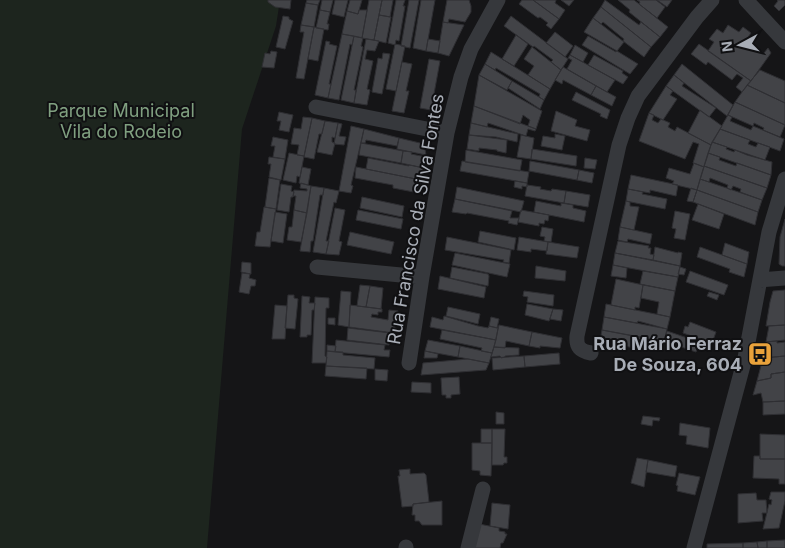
<svg xmlns="http://www.w3.org/2000/svg" width="785" height="548" viewBox="0 0 785 548" font-family="Inter,sans-serif">
<style>
.green{fill:#1d251e}
.building{fill:#424347;stroke:#2f2f33}
.lines{fill:none;stroke-linecap:round;stroke-linejoin:round}
.minor{stroke:#36383c;stroke-width:15}
.labels{text-anchor:middle;stroke-width:4;stroke-linejoin:round;paint-order:stroke}
.park-label{font-size:18px;fill:#80a080;stroke:#101012}
.street-label{font-size:18px;fill:#a8adb6;stroke:#101012}
.poi-label{font-size:18px;font-weight:bold;fill:#a8adb6;stroke:#101012;text-anchor:end}
</style>
<rect width="100%" height="100%" fill="#151517"/>
<path class="green" d="M0,0H280L276,26L242,129L207,548H0Z"/>
<path class="building" d="M268,0H291L290,9L275,7L268,2Z
M307,0H320L318,5L306,3Z
M322,0H333L330,12L320,10Z
M335,0H348L344,17L332,14Z
M350,0H362L358,14L347,11Z
M369,0H382L374,40L362,38Z
M382,0H393L390,17L379,15Z
M396,0H405L403,6H405L399,41L396,40L395,45L388,43Z
M409,0H419L410,48L401,46Z
M421,0H435L426,51L413,48Z
M447,0H469L471,6V12L465,22L449,19L448,23L443,22Z
M522,0H533L559,19L551,29L546,25L548,23L540,17L538,18L519,4Z
M533,0H556L555,3L565,10L559,19Z
M561,0H574L569,6Z
M605,0L639,25L641,22L660,37L651,47L601,7Z
M618,0H634L668,27L660,37L629,12L630,10Z
M637,0H656L665,7L657,18L639,4L640,2Z
M657,0H672L667,7Z
M777,0H785V5L779,11L774,6L778,1Z
M306,3L318,5L314,27L301,25Z
M601,7L651,47L644,57L623,41L624,39L603,22L601,24L593,18Z
M320,10L330,12L327,24H329L328,30L316,28Z
M359,10H367L362,38L342,34L347,11L358,14Z
M379,15L391,17L386,43L374,40Z
M283,16L289,17V19L293,21L285,49L276,47Z
M511,16L568,59L561,70L551,62L553,60L534,46L533,47L504,26Z
M593,18L624,42L617,51L584,32Z
M443,22L464,25L449,56L438,53Z
M301,25L314,27L304,79L296,78L304,32H300Z
M728,25L739,32L743,27L751,33L746,40L764,53L768,48L771,53L751,81L708,51L714,42L709,39L717,29L723,33Z
M314,27L324,29L318,61L308,59Z
M555,32L573,46L565,57L546,43Z
M342,34L354,36L352,45L350,44L339,100L328,98Z
M516,35L528,44L514,66L502,59Z
M354,36L363,38L361,46L363,47L354,90H356L354,103L341,100Z
M588,36L616,52L617,51L638,64L630,74L582,45Z
M366,39L379,41L375,51L367,50L365,59L373,61L367,89L370,90L367,105L354,103Z
M428,39L440,41L438,53L426,51Z
M326,41L330,42L329,44L337,46L329,84H331L328,98L315,95Z
M395,44L405,46L396,91L386,89Z
M699,44L751,81L742,92L736,87L743,78L737,74L732,80L708,62L706,65L691,54Z
M575,45L588,53L583,62L570,55Z
M532,47L561,70L550,89L528,75L534,66L524,59Z
M271,51L277,52L274,68L262,67L265,53L270,54Z
M491,52L550,89L544,100L539,97L540,94L496,68L495,70L485,64Z
M383,53L390,54L382,94L372,92L378,58L382,59Z
M570,55L615,80L607,92L567,69L572,60L568,58Z
M594,55L623,71L622,73L628,77L623,84L588,65Z
M429,59L440,61L431,110L420,108Z
M402,62L412,64L406,91H409L404,113L392,111Z
M485,64L512,81L507,90L479,75Z
M682,64L733,105L727,116L674,75Z
M563,67L596,86L591,95L563,80L562,84L555,80Z
M760,70L785,81V103L747,85Z
M479,75L542,111L536,129L528,126L530,120L523,115L520,124L474,106Z
M674,75L684,83L682,86L716,108L709,117L666,86Z
M512,81L544,100L540,109L508,88Z
M747,85L785,103V125L735,102Z
M596,86L616,97L612,106L591,95Z
M666,86L673,91L670,95L677,99L663,120L649,113Z
M576,92L610,110L607,119L600,116L601,114L572,100Z
M735,102L785,125L780,137L763,130L764,128L754,123L753,126L728,115Z
M474,106L536,129L535,131L528,129L526,136L488,123L487,127L471,123Z
M700,110L722,126L711,145L688,133Z
M556,111L577,120L575,126L590,130L587,141L551,131Z
M279,112L293,115L289,132L279,130L281,121H277Z
M649,113L654,115L652,120L658,123L661,119L670,123L668,127L675,131L677,127L711,145L704,167L693,163L699,144L693,142L685,159L639,141Z
M728,115L732,117L730,121L751,130L753,126L784,139L780,151L720,129Z
M303,117L312,118L304,156L297,155L299,145L291,144L294,128L301,129Z
M312,118L325,121L322,134H319L314,159L304,157Z
M325,121L338,123L335,138L332,137V142L335,143L332,155L317,152Z
M338,123L342,124L339,136L346,137L344,145L334,144Z
M471,123L518,134L517,142L496,137L469,135Z
M351,126L364,129L351,185L353,186L351,193L339,191Z
M364,129L399,138L397,146L366,140L365,143H361Z
M720,129L750,140L748,144L756,147L758,143L770,147L765,160L712,142Z
M555,134L565,136L562,150L541,146L543,136L555,138Z
M469,135L507,140L506,153L497,151V150L479,148V151L467,149Z
M521,135L534,138L531,159L517,157Z
M273,137L288,140L285,159L273,157L275,146H271Z
M399,138L424,144L426,155L397,149Z
M712,142L727,147L726,149L734,152L735,150L747,155L772,162L771,175L708,153Z
M361,143L403,151L401,163L359,155Z
M532,149L577,156L576,166L531,159Z
M466,150L522,160L520,171L465,162Z
M403,151L412,152L411,154L426,157L424,168L401,163Z
M289,153L304,156L300,177L297,176L296,183L283,180Z
M708,153L720,157L719,160L736,166L737,163L771,175L767,188L704,166Z
M269,157L285,159L281,180L269,177L271,164H268Z
M368,158L409,166V165L424,168L421,180L366,169Z
M585,158L597,160L595,169L584,168Z
M462,161L529,172L527,183L460,171Z
M530,161L579,170L577,180L529,171Z
M694,163L704,167L697,190L672,184L674,181L666,178L669,168L690,174Z
M704,166L767,188L762,200L740,192L741,189L733,186L731,190L727,188L728,185L710,178L709,182L700,179Z
M302,167L311,169L308,185L299,183Z
M356,167L421,180L419,193L393,188V185L355,178Z
M579,170L594,173L592,183L577,180Z
M631,175L678,185L676,196L650,190V193L628,189Z
M269,178L280,180L276,209L265,207Z
M700,179L762,200L758,212L697,190Z
M515,181L527,183V187L522,186V189L514,187Z
M301,183L311,186L307,213L294,210L296,196H293L294,190L307,191V189L300,188Z
M281,184L292,186L291,191L294,192L293,197H291L289,212L277,210Z
M527,185L541,187L540,189L551,191L552,189L566,191L564,203L525,196Z
M311,186L324,188L323,195H320L313,241H311L310,252L300,251Z
M457,187L524,201L521,212L455,199Z
M324,188L339,191L336,203L334,202L326,241H329L326,254L313,252Z
M691,188L697,190L693,202L687,201Z
M628,189L643,192L642,194L667,199L665,209L626,201Z
M697,190L758,212L755,225L693,202Z
M566,191L590,195L588,207L564,203Z
M362,197L404,206L402,217L360,208Z
M455,199L512,211L510,218H519L517,225L508,223L509,221L467,213L466,214L452,212Z
M536,201L561,206V203L573,205V208L586,211L584,222L534,212Z
M626,201L630,202V206L639,207L634,230L620,227Z
M698,204L724,214L719,229L692,220Z
M264,207L276,209L270,247L255,246L257,232H260Z
M335,208L345,210L339,241L342,242L339,255L326,254Z
M294,210L307,213L301,242L287,240L289,227H292Z
M358,210L403,219L401,229L356,220Z
M521,210L549,215L548,221L545,220L544,224L539,223V226L518,222Z
M675,211L690,214L685,240L674,238L676,229L672,228Z
M275,212L287,214L283,243L271,241Z
M785,219V266H782L779,264L780,237Z
M542,227L553,229L551,242L544,241L545,237L540,236Z
M620,227L652,234L650,244L628,239L627,242L618,240Z
M480,231L516,238L514,250L478,242Z
M350,232L394,242L391,254L347,245Z
M447,237L511,250L509,263L503,262L504,260L445,250Z
M519,237L548,242L547,251L531,249V252L517,250Z
M618,241L649,246L648,248H651L650,254L654,255L653,260L615,253Z
M548,242L579,247L577,258L546,254Z
M725,243L749,252L747,264L722,255Z
M655,247L678,253V252L682,253L680,266L653,260Z
M700,247L747,264L744,277L729,272L730,269L697,257Z
M455,253L510,264L507,277L452,265Z
M615,253L680,266L678,277L613,265Z
M242,262L251,263V274L241,272Z
M613,265L627,268L626,278L611,276Z
M536,266L566,271L565,281L535,278Z
M452,267L488,274L489,276L488,286L450,278Z
M680,267L686,269L684,275L678,274Z
M643,271L678,277L675,291L640,284Z
M690,271L728,285L724,295L686,282Z
M242,273L250,274L249,278L256,280L255,286H251L249,294L239,292Z
M440,276L486,287L484,298L438,289Z
M616,279L643,285L639,308L635,307V310L611,305Z
M360,285L370,286L366,307L357,306Z
M643,285L675,291L670,317L657,314L659,302L641,298Z
M370,286L383,288L381,309L366,307Z
M785,290V325L766,326L770,302L773,291Z
M341,291L351,292L349,327L338,325Z
M524,291L554,295L553,306L527,302L528,297L523,296Z
M709,292L719,295L717,300L707,296Z
M288,295H294V298L298,299L295,329L285,328Z
M302,296L310,297L309,303H315L314,310H312L311,335H307V337H300Z
M315,297L329,298V308H326L325,356L327,357L326,363H312Z
M527,304L553,309L549,321L525,315Z
M606,304L670,317L667,329L638,321L637,323L604,317Z
M275,305L287,306L285,339H272Z
M350,305L382,309V312H378V315L372,314L371,317L388,320L389,310L398,311L394,333L349,327Z
M448,307L480,314L478,324L446,316Z
M553,309L563,310L561,321L550,319Z
M444,316L478,326L488,328L489,326L498,328L496,340L430,327L432,317L443,320Z
M491,317L499,319L497,328L489,326Z
M604,317L667,329L664,342L602,330Z
M328,318H335V325L328,324Z
M690,322L716,332L712,343L683,333L685,326L688,327Z
M499,325L532,332L529,346L506,341L505,348L494,347Z
M785,325V340L766,342L769,326Z
M348,328L390,333L389,345L347,340Z
M442,330L496,340L492,353L481,351L482,348L440,339Z
M602,330L646,338L644,350L600,341Z
M667,331L699,342L696,352L664,341Z
M532,332L562,338L560,348L540,346V348L529,346Z
M336,340L385,345L384,350H390L389,357L335,352Z
M428,340L460,346L458,357L425,351Z
M777,341V343L785,342V356L763,358L766,342Z
M327,345L336,346L335,352L327,351Z
M460,346L492,353L489,363L458,357Z
M494,347L519,348V355L505,356V357L501,358L500,356L491,357Z
M327,351L343,352V355L375,358L374,369L326,366Z
M425,351L438,354L437,358H424Z
M559,353L560,364L525,367L524,356Z
M524,356L525,367L493,370L492,358Z
M785,356V372L771,374V378L757,381L763,358Z
M468,359L489,363L486,370L421,375L423,363Z
M326,366L367,368L366,379L325,376Z
M375,369L388,370L387,381L375,380Z
M785,372V401L763,402L761,393L753,395L757,381L771,378V374Z
M459,377L460,394L451,395V398H446V395H442L441,378Z
M412,382L431,383V393L411,392Z
M785,401V414L763,415V402Z
M496,412L504,413V424H496Z
M643,416L660,418L659,421L653,420L652,426L641,424Z
M680,423L710,428L708,448L686,444L687,436L679,435Z
M481,429H492V443H481Z
M492,429H505L504,457H507V463H504L503,465H492Z
M760,434L785,435V459H760Z
M472,443H492L491,476L480,475V471L472,470Z
M754,456H760V459H785V484H779V479L753,478Z
M637,458L648,460L644,487L631,483Z
M648,460L677,466L675,477L646,472Z
M410,469V474L424,473L426,475L429,502L413,504V506L402,507L398,476H400L399,470Z
M679,473L700,477L695,495L677,491L678,486L676,485Z
M771,492H785V501L779,528L763,529L769,504L771,505L772,500L769,499Z
M756,493L757,500H766L767,513H762L763,521L738,523V494Z
M442,501V525H422L419,521H415V515H412L413,504Z
M492,503L510,505L508,529L490,526Z
M479,524L499,528V531L505,532V534H507L503,543H501L500,548H474Z
M785,540V548H767V541Z
M767,541V548H758L757,542Z
M757,542L758,548H743V543Z
M743,543V548H707V544Z"/>
<g class="lines">
<path class="minor" d="M746,0L785,42
M316,107L447,133
M317,267L422,277
M760,280L785,278
M591,353C580,351 576,347 577,336L619,145L628,118L638,96L697,17L712,0
M409,363L422,277L447,133L461,77L471,49L498,0
M406,547V548
M468,548L483,489
M694,548L745,358L769,232L785,179"/>
</g>
<defs>
<symbol id="bus-square" viewBox="-11 -11 22 22"><rect x="-9" y="-9" width="18" height="18" rx="4" fill="#e9a23b" stroke="#101012"/><path d="M-5-6H5V4H4V6H2V4H-2V6H-4V4H-5ZM-3.5-4V0h7V-4ZM-3.5 1.2v1.5H-2V1.2ZM2 1.2v1.5H3.5V1.2Z" fill="#111"/></symbol>
</defs>
<g fill-rule="evenodd">
<use href="#bus-square" x="746" y="340" width="28" height="28"/>
</g>
<g class="labels">
<g class="park-label">
<text x="121" y="117">Parque Municipal<tspan x="121" dy="21">Vila do Rodeio</tspan></text>
</g>
<g class="street-label">
<text transform="translate(416 219) rotate(-80)" y="6">Rua Francisco da Silva Fontes</text>
</g>
<g class="poi-label">
<text x="742" y="350">Rua Mário Ferraz<tspan x="742" dy="21">De Souza, 604</tspan></text>
</g>
</g>
<g transform="translate(740 45) rotate(263)" stroke="#101012" stroke-width="4" paint-order="stroke">
<path d="M0-4L9 19L0 12L-9 19Z" fill="#a8adb6"/>
<text y="-8" font-size="14" font-weight="bold" text-anchor="middle" fill="#a8adb6">N</text>
</g>
</svg>
